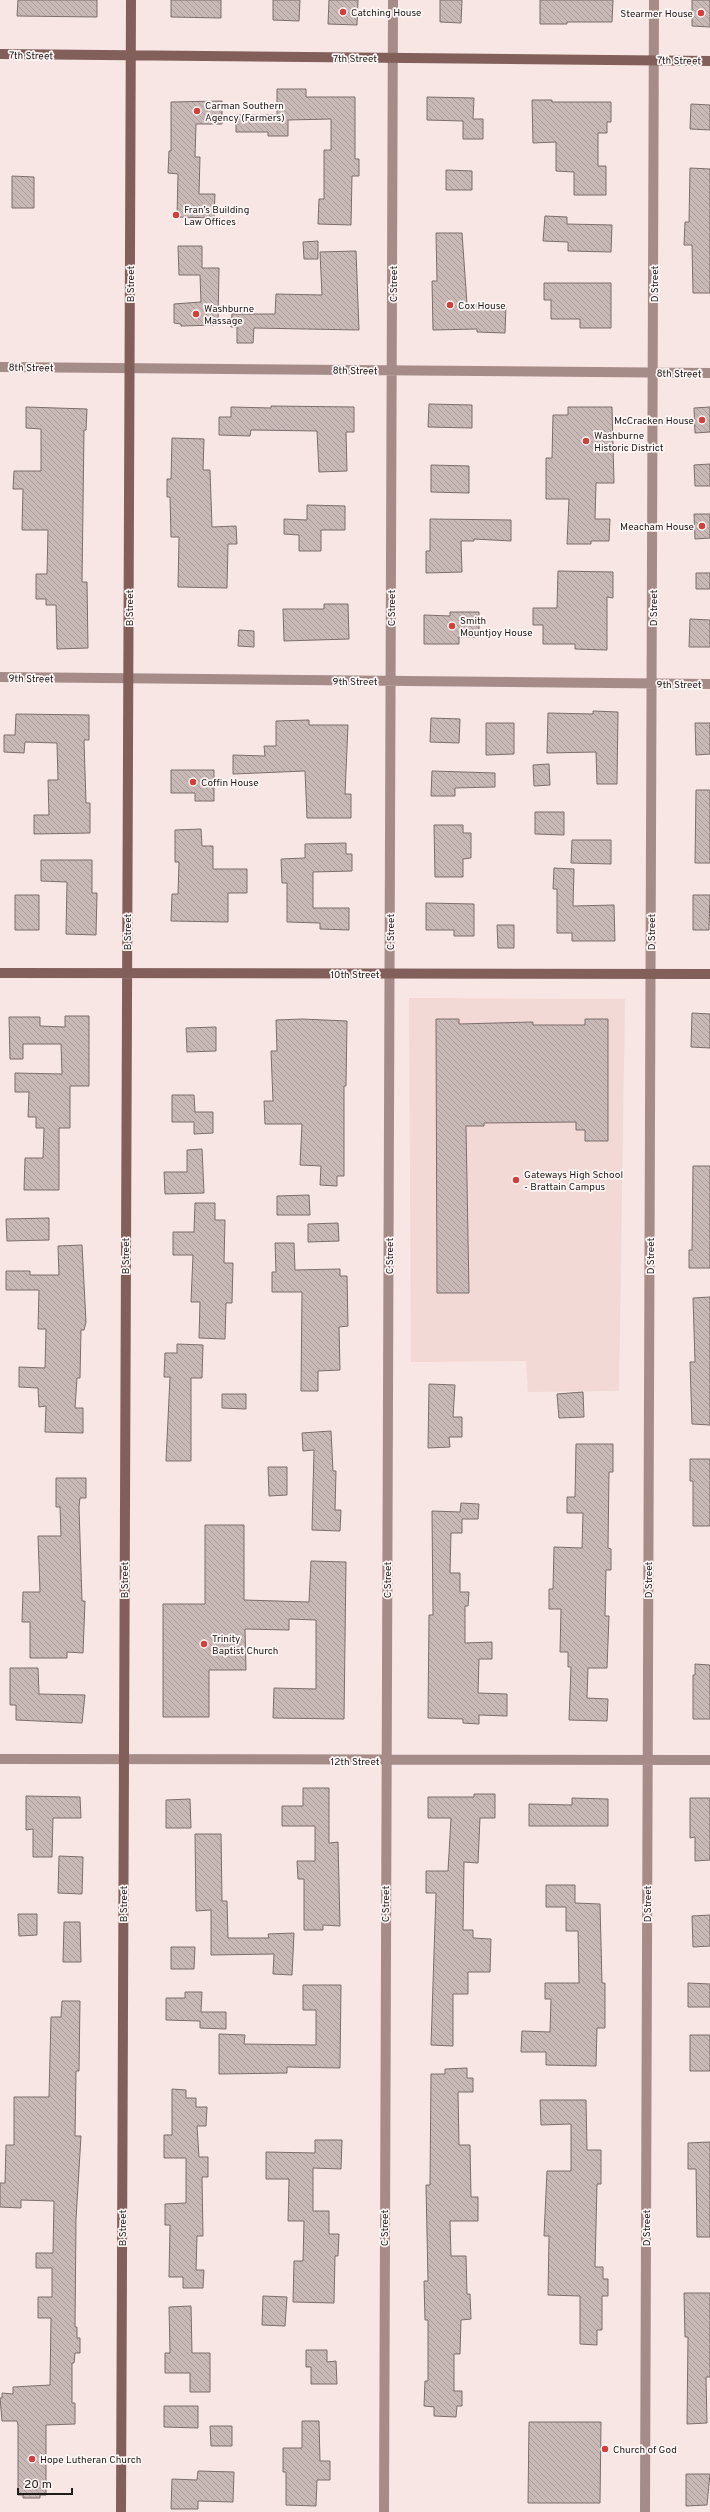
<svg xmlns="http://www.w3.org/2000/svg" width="710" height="2512" viewBox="0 0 710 2512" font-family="Overpass,sans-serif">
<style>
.built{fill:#f2d9d5}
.building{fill:url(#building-back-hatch);stroke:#7c6e6c}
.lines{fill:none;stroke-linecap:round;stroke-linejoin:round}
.street{stroke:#a58c89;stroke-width:10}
.secondary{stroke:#825f5b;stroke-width:10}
.poi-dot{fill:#d0413d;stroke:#fdf6f5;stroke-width:1.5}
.labels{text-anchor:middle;stroke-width:3.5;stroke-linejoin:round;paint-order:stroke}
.poi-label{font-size:10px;fill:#211b1a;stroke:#fdf6f5;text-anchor:start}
.street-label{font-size:10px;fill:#211b1a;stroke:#fdf6f5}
</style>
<defs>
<pattern id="building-back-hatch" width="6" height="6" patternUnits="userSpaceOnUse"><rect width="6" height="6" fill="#c8b8b6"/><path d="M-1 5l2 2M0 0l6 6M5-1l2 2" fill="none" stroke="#ac9e9c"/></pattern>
</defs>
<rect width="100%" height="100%" fill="#f7e6e4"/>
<path class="built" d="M409,998L625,999L619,1391L528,1392L526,1361L411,1362Z"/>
<path class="building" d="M18,0H97V17L17,16Z
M171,0H221V18L171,17Z
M273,0H300L299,21L273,20Z
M329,0H358L357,25L328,24Z
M440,0H462L461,23L440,22Z
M540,0H613L612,22H567V24H540Z
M692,0H710V27L692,26Z
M277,89H306V97H355V159H359V176H352L351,225L318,224L319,199H324V150H331V119L288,120V136H268V132H236V115H277Z
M427,97L474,98L473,119H483V139H463V121L427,120Z
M532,100H552V102H611V122H607V133H598V166H606V195H574V172L556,171V142L533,143Z
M222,101V124H196L195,157H200L199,194H215L214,218L177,217L178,174L168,173L169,151H171V102Z
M691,104L710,105V130L690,129Z
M690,168L710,169V293H693L692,245H684L685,222H689Z
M446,170L472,171V190H446Z
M12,176L34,177V208H12Z
M545,216L567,217V224L612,225L611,252L568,251V242L543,241Z
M436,233H462L467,304L506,305L505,333L477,332V329L433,330L432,281H437Z
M318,241V259H304L303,242Z
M178,246H202V268H219L218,325L181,326V324L174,323V304L201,302L200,275H179Z
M356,251L359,330L254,328L253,343H237V327H231L232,314H275L276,294L322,295L320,252Z
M544,283H611V328H580V319H551V300H544Z
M429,404L472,405V428L428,427Z
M271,406L354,407V432H346L347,471L319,472L317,431L251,430L250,436L219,435V417H231V407L271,408Z
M26,407L87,409L86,430H84L82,582H87L88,648L57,649L56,605H46V599H36V574H47L48,530H22L23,489H13L14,471H41V429L26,428Z
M568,407H612L614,483H596L595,519H610L609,541H591V544H567L569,499H546V458H552L553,415H568Z
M710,407V432L695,433L694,408Z
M172,438L204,439L203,470H210L212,527L236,526L237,544H228L227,588L178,587L179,537H171L170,497H167V479H171Z
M710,464V486H695L694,465Z
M431,465L469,466V493L431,492Z
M307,505L345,506V530H321V551H299V535L284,534V519L307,520Z
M694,514H710V538L695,539Z
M430,519L511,520V541L474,539V541H461L462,572L426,573V551H430Z
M558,571L613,572V598L607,597V650L575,649V644H543V625H533V608H557Z
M696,573H710V589H696Z
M324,604H348L349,639L284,641L283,609H324Z
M450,612H479V637H459V644H424V615L450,616Z
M690,619L710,620V647H689Z
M239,630L254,631V647L238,646Z
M593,711L618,712L617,784H597L596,752L547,753L548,713L593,714Z
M16,714L89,715V740H84L86,803H90V833L34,834V815H49L48,780H58L57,743L25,742L24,753L4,752V735H15Z
M431,718L460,719L459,743L430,742Z
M309,720V725H348L345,794H351V818H307L305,771L233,774V755L265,756L264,746H276V721Z
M486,723H514V754L486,755Z
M695,723H710V754L696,755Z
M549,764L550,785L534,786L533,765Z
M171,770H214V801H195V793H171Z
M432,771L495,773V787L455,788V796H431Z
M696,790H710V863H695Z
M535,812H564V835L535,834Z
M434,825H463V833H471V858L463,859V877H435Z
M201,829L202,846H213V869H247V893H228V922L171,921L172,894H178L179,862H175V830Z
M572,840H611V864L571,863Z
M346,843V854H352V871L313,872V908H349V930L320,929V923L287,922V883H282L281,859L305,858V844Z
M41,860H92V893H97L96,935L66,934L67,882L41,881Z
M554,868L574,869L573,906L614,905L615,941H572V933H557V889H553Z
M15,895H39V930H15Z
M693,895H710L709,930H693Z
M426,903L474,904V936H454V930H426Z
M497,925H514V948H498Z
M692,1013L710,1014V1048L691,1047Z
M65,1016H89V1086H70V1128H59V1190H24L25,1158H43L44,1128H36V1117H28L29,1092H15V1073L62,1074L61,1044H23V1059H10L9,1017H40V1026L65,1027Z
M302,1019L347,1021L346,1086H344V1176H337V1186L320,1185L321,1166L300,1165L302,1124H265L264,1101H273L271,1051H277L276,1020Z
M436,1019H459V1024L533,1022V1025H585V1019H608V1141H585V1130H576V1122L484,1123V1126H466L469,1293H437Z
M216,1027V1051L187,1052L186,1028Z
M172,1095H194L195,1112H213V1133L194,1134V1122H172Z
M202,1149L204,1193L165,1194L164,1172H187V1150Z
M693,1166H710V1268H689V1250H692Z
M309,1195L310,1215H277V1196Z
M195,1203H215V1220H225L224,1263H233L232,1303H226L225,1339L199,1338L200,1302H191L193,1255H173V1232H194Z
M49,1218V1240L7,1241L6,1219Z
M338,1223L339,1241L308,1242V1224Z
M275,1243H294L295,1270L340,1269V1276H347L348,1326L339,1327L340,1370L318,1371V1391H301L302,1292H272V1272H276Z
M82,1245L86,1322L84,1330H81L80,1378H77L75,1408H83V1433L45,1432L46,1406L39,1407L38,1388L19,1387V1367L45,1368L46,1329H38L39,1290H6V1271H30V1275H59L58,1246Z
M710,1297V1425L692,1424L690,1362H695L693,1298Z
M177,1344L203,1345L202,1378H191V1461H166L170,1377H164L165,1353H177Z
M429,1384L455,1385L453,1417H462V1437H449L450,1447L428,1448Z
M583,1392L584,1417L559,1418L557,1394Z
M222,1394H246V1409L222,1408Z
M331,1431L333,1471H336L335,1510H341L340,1531L312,1530L314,1450L303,1451L302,1433Z
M576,1444H613V1472H609L608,1548L611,1549V1570H606L605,1616H609L607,1668H588L587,1698L608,1699L607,1721L569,1720L571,1667H568V1652H560L561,1609H549V1589H553L554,1547L582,1548L583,1513H567V1497H575Z
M690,1459H710V1526H693V1481H690Z
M268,1467H287V1495L269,1496Z
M56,1478H86V1498H80L79,1507L82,1601H85L83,1653L67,1652V1658H30V1622H22L23,1592H40L38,1536H61L60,1507H56Z
M461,1503L479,1504L478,1519H462V1533H451L450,1573H460V1592H469L468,1606H465V1643L492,1642V1659H479L478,1693L507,1694V1716L479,1715V1724L463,1723V1719L428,1718L429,1615H433L432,1511L460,1512Z
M205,1525H244V1600L309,1602L311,1561L346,1562L344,1719L273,1718L274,1688L316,1689V1620L289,1619V1630L245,1629L246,1670H209V1717H163V1604H205Z
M695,1664L710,1665V1719H693V1675H695Z
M10,1668H38L39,1694L85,1695L82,1723L16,1720V1705H10Z
M303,1788H329V1843L338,1842L340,1926L323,1925V1930H304V1879H298L297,1861H315V1826H282V1806H303Z
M474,1794H495V1818H480L478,1863L464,1862L463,1930H473V1938L491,1939L490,1972H468V1994H453V2046L431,2045L436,1893H426V1871H448L451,1818H428V1797H474Z
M26,1796L80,1797L81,1818H53L52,1857H33V1829L26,1830Z
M572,1798L608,1799V1826H529V1804L572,1805Z
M690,1798H710V1860L695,1861V1837L690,1838Z
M190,1799L191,1828H166V1800Z
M195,1834H221L222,1901H227L228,1938H269L268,1934L294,1933L292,1975L273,1974L274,1954L211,1955V1910L196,1911Z
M59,1856L83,1857L82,1894L58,1893Z
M546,1885H575V1903L600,1904L602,1983H605V2028H597L596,2066L546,2065V2052H521L522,2031L550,2032L551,1999H545V1983H579L578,1931H566V1907H546Z
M18,1914H37V1935L19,1936Z
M710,1915V1946L693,1947L692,1916Z
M64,1922H80L81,1962H63Z
M171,1947H195L194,1969H171Z
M688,1983L710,1984V2007H688Z
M303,1985H341L340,2068L287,2067V2073L219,2074V2034L245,2035L244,2044L316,2045V2010H303Z
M185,1992H202L201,2012H226V2029L200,2028V2021L166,2020V1998H185Z
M62,2001H80L79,2071H76L75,2136H81L76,2219L75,2327H77V2338H80V2353H75L74,2363H72V2403H75V2424L46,2425V2495H40V2498H23V2495H18V2425L17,2421H2L0,2398H2V2393L13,2394V2387L50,2385L51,2318H38V2297H52V2268H36V2253H53L54,2201L21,2200V2208L0,2207V2183H5L6,2145H14V2097H49L51,2017H61Z
M690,2035H710V2071H690Z
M467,2068V2078H473V2092H458L459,2145H470L471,2197H478V2221H450L451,2256H466L467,2294H470L471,2319L461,2320L460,2354H454V2391H462V2406H457L456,2417L434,2416V2407L424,2406L425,2381H428V2320H425L424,2281H428L426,2185H430L431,2074H445V2069Z
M172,2089L186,2090V2098H196V2107H207L206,2126H197L199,2157H208V2177H202L203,2236H197L196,2270H204L203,2288H183V2277H169L170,2225H165V2204L186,2203V2158H164V2135H172Z
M540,2100H586L587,2150H601V2184H597L595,2267H603V2279H608V2296H602V2330H597V2345L580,2344V2296L548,2295L549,2236H544L547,2171H571V2124L541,2125Z
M315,2140H342L341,2169L313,2168V2211H329V2234H339L338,2256H335L334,2303L293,2302L294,2261H303L304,2221H288L289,2179H266V2152L315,2153Z
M710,2142V2237H697L696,2169H688V2143Z
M684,2293H710V2377H706L707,2423L687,2424L688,2337H685Z
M263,2296L287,2297L285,2326L262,2325Z
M191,2306L192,2353H210V2392H190V2373H165V2353H170L169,2307Z
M306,2350H327V2362L336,2361L337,2384H311V2367H306Z
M164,2406H198V2428L164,2427Z
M302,2421H319L320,2461H330V2480H317L316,2506L286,2505V2472H283V2448H302Z
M529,2422H601L600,2503H528Z
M210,2426H232V2446H211Z
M198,2471L234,2472L233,2502L198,2501V2509H171L172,2479L197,2480Z
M686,2474H710L707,2505L686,2506Z"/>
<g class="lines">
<path class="street" d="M0,367L710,373
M0,677L710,684
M0,1759L710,1760
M384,2512L393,0
M645,2512L654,0"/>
<path class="secondary" d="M0,54L710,61
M0,973L710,974
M121,2512L131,0"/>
</g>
<g class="poi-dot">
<circle cx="343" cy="12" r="4"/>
<circle cx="701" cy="13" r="4"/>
<circle cx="197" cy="111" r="4"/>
<circle cx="176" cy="215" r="4"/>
<circle cx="450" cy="305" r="4"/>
<circle cx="196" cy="314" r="4"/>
<circle cx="702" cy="420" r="4"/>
<circle cx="586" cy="441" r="4"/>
<circle cx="702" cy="526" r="4"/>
<circle cx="452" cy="626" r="4"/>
<circle cx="193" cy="782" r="4"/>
<circle cx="516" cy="1180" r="4"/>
<circle cx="204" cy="1644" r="4"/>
<circle cx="605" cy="2449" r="4"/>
<circle cx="32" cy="2459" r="4"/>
</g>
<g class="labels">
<g class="poi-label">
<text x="351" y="16">Catching House</text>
<text x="693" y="17" text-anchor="end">Stearmer House</text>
<text x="205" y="109">Carman Southern<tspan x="205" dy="12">Agency (Farmers)</tspan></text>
<text x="184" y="213">Fran’s Building<tspan x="184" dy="12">Law Offices</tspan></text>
<text x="458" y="309">Cox House</text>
<text x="204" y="312">Washburne<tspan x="204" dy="12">Massage</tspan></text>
<text x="694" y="424" text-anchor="end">McCracken House</text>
<text x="594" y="439">Washburne<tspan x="594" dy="12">Historic District</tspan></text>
<text x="694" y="530" text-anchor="end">Meacham House</text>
<text x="460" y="624">Smith<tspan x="460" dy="12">Mountjoy House</tspan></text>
<text x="201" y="786">Coffin House</text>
<text x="524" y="1178">Gateways High School<tspan x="524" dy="12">- Brattain Campus</tspan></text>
<text x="212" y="1642">Trinity<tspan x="212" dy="12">Baptist Church</tspan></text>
<text x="613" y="2453">Church of God</text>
<text x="40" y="2463">Hope Lutheran Church</text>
</g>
<g class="street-label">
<text transform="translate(31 55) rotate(1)" y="4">7th Street</text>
<text x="355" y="62">7th Street</text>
<text transform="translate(679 60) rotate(1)" y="4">7th Street</text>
<text transform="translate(130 284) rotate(-90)" y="4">B Street</text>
<text transform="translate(393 284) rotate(-90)" y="4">C Street</text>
<text transform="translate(654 284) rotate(-90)" y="4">D Street</text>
<text transform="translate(31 367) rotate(1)" y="4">8th Street</text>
<text transform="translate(355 370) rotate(1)" y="4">8th Street</text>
<text transform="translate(679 373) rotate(1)" y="4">8th Street</text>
<text transform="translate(129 608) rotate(-90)" y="4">B Street</text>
<text transform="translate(391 608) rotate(-90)" y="4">C Street</text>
<text transform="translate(653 608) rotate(-90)" y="4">D Street</text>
<text transform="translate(31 678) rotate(1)" y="4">9th Street</text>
<text x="355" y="685">9th Street</text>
<text x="679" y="688">9th Street</text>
<text transform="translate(127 932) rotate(-90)" y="4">B Street</text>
<text transform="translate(390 932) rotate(-90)" y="4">C Street</text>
<text transform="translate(651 932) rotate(-90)" y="4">D Street</text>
<text x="355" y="978">10th Street</text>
<text transform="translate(125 1256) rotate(-90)" y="4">B Street</text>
<text transform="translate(389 1256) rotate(-90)" y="4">C Street</text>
<text transform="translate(650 1256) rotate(-90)" y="4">D Street</text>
<text transform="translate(124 1580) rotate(-90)" y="4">B Street</text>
<text transform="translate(387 1580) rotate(-90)" y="4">C Street</text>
<text transform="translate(648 1580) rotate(-90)" y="4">D Street</text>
<text x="355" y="1765">12th Street</text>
<text transform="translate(123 1904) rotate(-90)" y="4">B Street</text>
<text transform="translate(385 1904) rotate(-90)" y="4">C Street</text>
<text transform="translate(647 1904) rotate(-90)" y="4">D Street</text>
<text transform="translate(122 2228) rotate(-90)" y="4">B Street</text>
<text transform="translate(384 2228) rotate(-90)" y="4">C Street</text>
<text transform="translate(646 2228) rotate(-90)" y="4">D Street</text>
</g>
</g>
<path d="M18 2488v6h54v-6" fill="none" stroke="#211b1a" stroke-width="2"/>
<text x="24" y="2488" font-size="12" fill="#211b1a" stroke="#fdf6f5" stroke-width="3" paint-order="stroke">20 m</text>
</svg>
